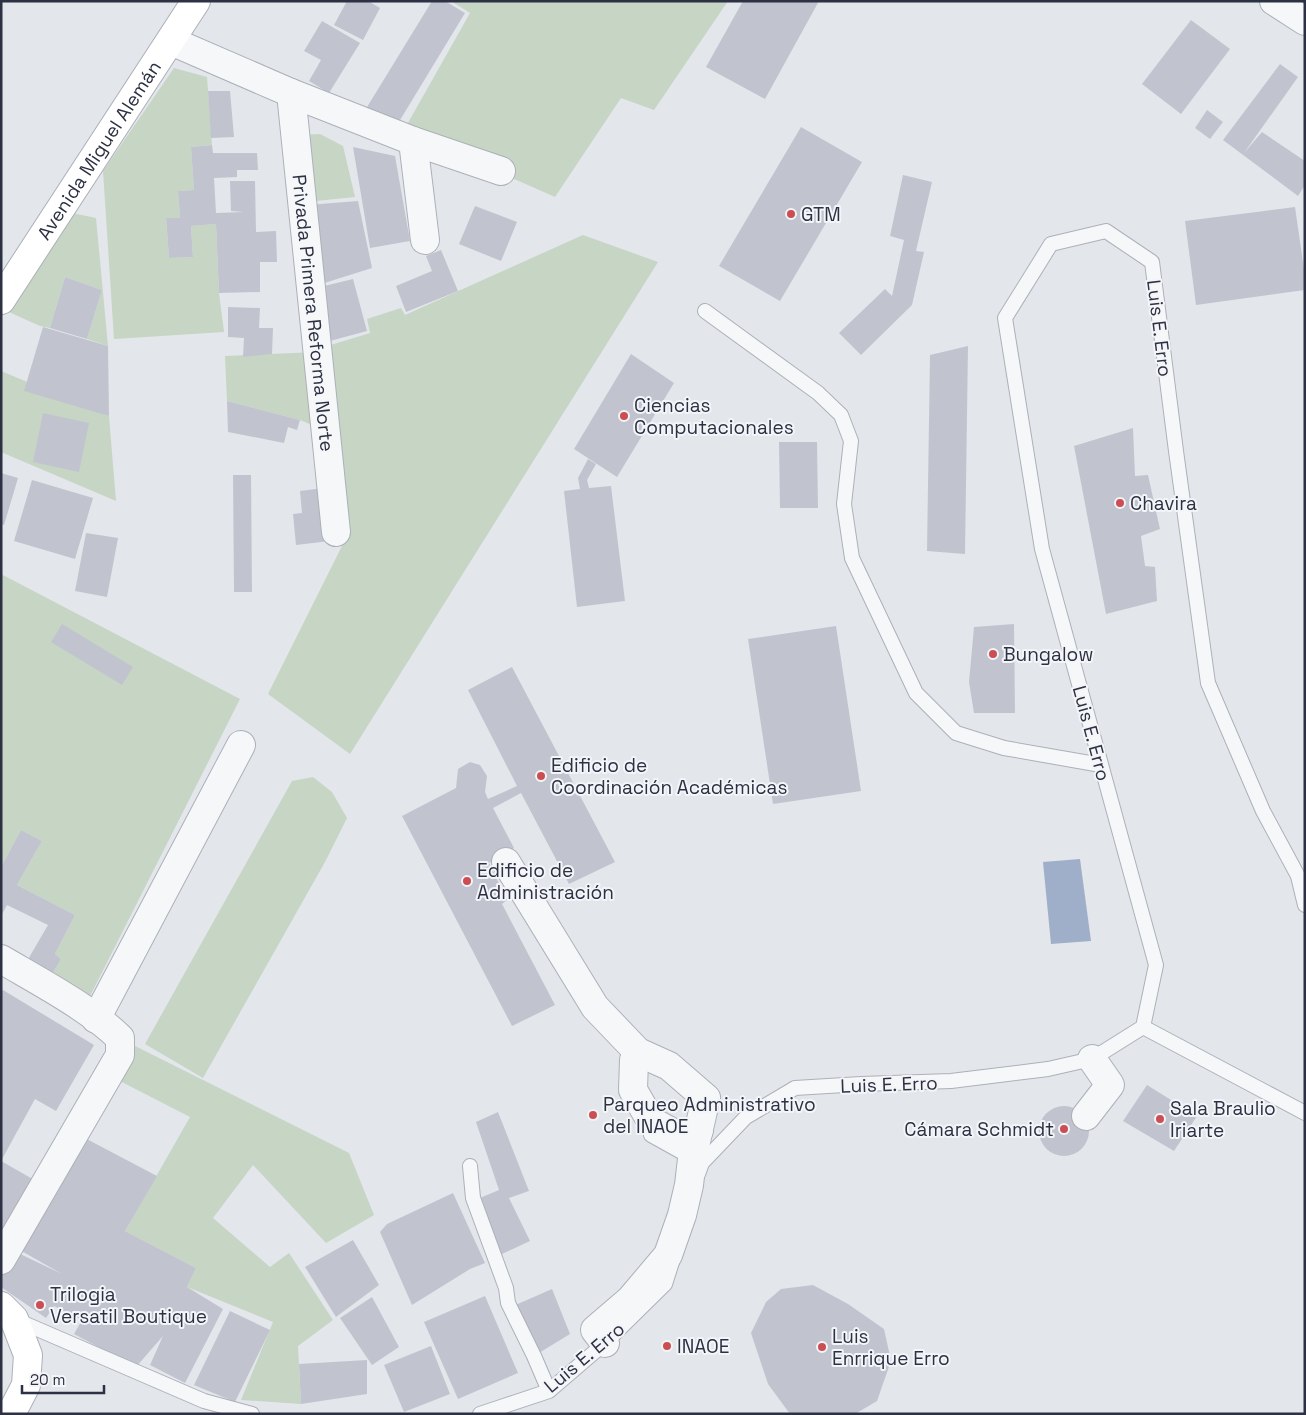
<svg xmlns="http://www.w3.org/2000/svg" width="1306" height="1415" viewBox="0 0 1306 1415" font-family="'Space Grotesk',sans-serif">
<style>
.green{fill:#c7d5c5}
.water{fill:#a0afc9}
.building{fill:#c1c4ce}
.lines{fill:none;stroke-linecap:round;stroke-linejoin:round}
.lane-casing{stroke:#acb0b9;stroke-width:16}
.street-casing{stroke:#acb0b9;stroke-width:30}
.secondary-casing{stroke:#acb0b9;stroke-width:30}
.lane{stroke:#f6f7f9;stroke-width:14}
.street{stroke:#f6f7f9;stroke-width:28}
.secondary{stroke:#fff;stroke-width:28}
.poi-dot{fill:#ca4e52;stroke:#f3f5f8;stroke-width:2}
.labels{text-anchor:middle;stroke-width:4;stroke-linejoin:round;paint-order:stroke}
.street-label{font-size:19px;fill:#2c3143;stroke:#f3f5f8}
.poi-label{font-size:19px;fill:#2c3143;stroke:#f3f5f8;text-anchor:start}
</style>
<rect width="100%" height="100%" fill="#e3e6eb"/>
<path class="green" d="M451,1H728L654,110L621,98L555,197L404,130L470,13Z
M174,68L207,77L212,145L191,147L194,190L178,191L180,218L166,219L169,258L193,257L191,226L216,224L219,293L224,332L114,339L103,171Z
M320,134L343,146L355,197L306,202L300,135Z
M72,213L96,218L108,346L87,339L102,290L65,277L50,328L40,326L9,312Z
M583,235L658,262L350,754L268,694L346,538L321,348L370,333L367,319L401,308L405,315Z
M316,352L326,431L300,420L227,401L225,356Z
M1,371L109,416L116,501L1,452Z
M1,574L240,699L83,1010L46,985L61,959L55,954L75,915L17,885L42,841L21,830L1,867Z
M313,777L332,792L347,818L325,862L203,1078L145,1044L292,781Z
M133,1045L349,1153L374,1215L326,1243L253,1165L213,1218L270,1267L289,1253L333,1320L298,1346L301,1404L241,1400L273,1322L187,1287L196,1268L125,1231L190,1117L116,1079Z"/>
<path class="water" d="M1080,859L1091,941L1051,944L1043,862Z"/>
<path class="building" d="M347,1H368L380,8L363,40L334,25Z
M432,1H445L465,13L394,130L364,112Z
M743,1H819L765,99L706,67Z
M1191,20L1230,49L1181,114L1142,84Z
M322,21L360,43L329,93L309,81L321,60L304,51Z
M1280,64L1298,77L1244,153L1262,132L1305,161V185L1298,196L1223,140Z
M208,91H230L234,137L211,138Z
M1207,110L1223,122L1210,139L1195,128Z
M801,127L862,162L780,301L719,266Z
M212,145L213,153H257L258,170H237V177L214,178L216,213L244,212L231,211L230,181H255L256,232L276,231L277,262H260V292L219,293L216,224L191,226L193,257L169,258L166,218H180L178,191L194,190L191,147Z
M353,147L395,156L410,241L370,248Z
M903,175L932,182L916,251L924,252L912,305L861,355L839,333L885,289L892,296L904,240L890,236Z
M358,201L372,268L315,286L307,205Z
M475,206L517,222L501,261L459,244Z
M1295,207L1305,276V290L1196,305L1185,221Z
M441,250L458,291L406,312L396,286L432,271L426,256Z
M65,277L102,290L87,339L50,328Z
M353,279L367,331L326,342L312,289Z
M228,307L260,308L259,328H273L272,354L243,357L244,338L228,337Z
M43,327L108,346L109,416L24,391Z
M968,346L965,554L927,551L930,355Z
M631,354L674,383L617,477L574,449Z
M227,401L300,420L297,430L288,427L284,443L228,432Z
M43,413L89,423L79,472L33,462Z
M1133,428L1135,476L1148,475L1160,529L1141,536L1145,566L1155,567L1157,601L1106,614L1074,446Z
M779,442H817L818,508H780Z
M588,459L596,464L587,480L589,488L611,486L625,601L577,607L564,491L580,489L578,478Z
M1,473L18,478L4,525L1,524Z
M233,475H251L252,592H234Z
M32,480L93,498L75,559L14,541Z
M324,488L330,541L296,545L293,514L302,513L300,491Z
M86,533L118,538L107,597L75,591Z
M62,624L133,667L122,685L51,642Z
M1014,624L1015,713H974L969,682L974,627Z
M836,626L861,791L773,804L748,639Z
M512,667L615,862L569,884L521,793L493,808L514,848L489,863L507,900L502,904L555,1005L512,1026L402,816L456,788L458,769L470,762L480,765L487,776L485,792L488,799L517,786L468,690Z
M21,830L42,841L17,885L75,915L55,954L61,959L46,985L27,961L48,925L7,905L1,916V867Z
M3,990L94,1045L56,1111L35,1099L1,1161L45,1186L1,1239V993Z
M1147,1085L1197,1116L1174,1151L1123,1121Z
M1039 1131a25 25 0 1 1 50 0a25 25 0 1 1-50 0Z
M498,1112L529,1191L509,1198L530,1241L500,1255L475,1200L499,1190L476,1122Z
M81,1136L157,1176L125,1231L196,1268L187,1287L223,1309L185,1383L150,1365L163,1336L136,1367L74,1334L82,1320L54,1306L46,1318L1,1287V1278L16,1252L62,1274L18,1249Z
M453,1193L485,1263L470,1269L412,1305L380,1232L387,1224Z
M353,1240L379,1285L336,1317L305,1267Z
M813,1285L848,1304L884,1329L891,1361L877,1401L855,1414H790L768,1384L751,1333L766,1302L781,1289Z
M552,1289L570,1334L534,1356L511,1307Z
M485,1296L518,1373L458,1399L424,1322Z
M372,1297L399,1347L372,1365L340,1318Z
M230,1311L270,1330L235,1402L194,1385Z
M431,1346L450,1394L404,1412L384,1365Z
M367,1360V1394L301,1404L299,1364Z"/>
<g class="lines">
<defs>
<path id="lane" d="M705,311L818,393L841,415L851,441L844,504L852,558L916,693L956,733L1004,748L1101,765
M1143,1027L1305,1113
M651,1135L696,1160
M470,1166L473,1198L506,1288L508,1303L534,1356L549,1391
M698,1174L702,1163L746,1117L795,1088L861,1084L951,1081L1048,1069L1092,1059L1143,1027L1156,965L1042,549L1005,318L1051,244L1106,231L1152,262L1176,451L1208,683L1263,811L1298,876L1305,905
M14,1319L204,1401L252,1414
M480,1414L549,1391L605,1343L665,1284L673,1259"/>
<g id="street">
<path d="M1274,1L1305,21"/>
<path d="M171,41L291,93L413,141L501,171"/>
<path id="s1" d="M291,93L336,532"/>
<path d="M413,141L425,240"/>
<path d="M506,862L595,1007L638,1052L669,1066L706,1098L692,1159L689,1185L682,1215L668,1255L630,1300L595,1330L605,1343"/>
<path d="M1,959C40,982 88,1007 120,1038V1055L1,1260"/>
<path d="M96,1019L241,745"/>
<path d="M638,1052L634,1060L633,1090L651,1121L679,1136L699,1130"/>
<path d="M1086,1116L1110,1085L1092,1059"/>
</g>
<g id="secondary">
<path id="s2" d="M1,300L196,1"/>
<path d="M1,1306L14,1319L28,1355L26,1385L11,1414"/>
</g>
</defs>
<use href="#lane" class="lane-casing"/>
<use href="#street" class="street-casing"/>
<use href="#secondary" class="secondary-casing"/>
<use href="#lane" class="lane"/>
<use href="#street" class="street"/>
<use href="#secondary" class="secondary"/>
</g>
<g class="poi-dot">
<circle cx="791" cy="214" r="5"/>
<circle cx="624" cy="416" r="5"/>
<circle cx="1120" cy="503" r="5"/>
<circle cx="993" cy="654" r="5"/>
<circle cx="541" cy="776" r="5"/>
<circle cx="467" cy="881" r="5"/>
<circle cx="593" cy="1115" r="5"/>
<circle cx="1160" cy="1119" r="5"/>
<circle cx="1064" cy="1129" r="5"/>
<circle cx="40" cy="1305" r="5"/>
<circle cx="667" cy="1346" r="5"/>
<circle cx="822" cy="1347" r="5"/>
</g>
<g class="labels">
<g class="street-label">
<text dy="7" stroke="none"><textPath href="#s2" startOffset="179">Avenida Miguel Alemán</textPath></text>
<text dy="7" stroke="none"><textPath href="#s1" startOffset="221">Privada Primera Reforma Norte</textPath></text>
<text transform="translate(1160 328) rotate(83)" y="7">Luis E. Erro</text>
<text transform="translate(1092 733) rotate(75)" y="7">Luis E. Erro</text>
<text transform="translate(889 1084) rotate(-2)" y="7">Luis E. Erro</text>
<text transform="translate(584 1357) rotate(-40)" y="7">Luis E. Erro</text>
</g>
<g class="poi-label">
<text x="801" y="221">GTM</text>
<text x="634" y="412">Ciencias<tspan x="634" dy="22">Computacionales</tspan></text>
<text x="1130" y="510">Chavira</text>
<text x="1003" y="661">Bungalow</text>
<text x="551" y="772">Edificio de<tspan x="551" dy="22">Coordinación Académicas</tspan></text>
<text x="477" y="877">Edificio de<tspan x="477" dy="22">Administración</tspan></text>
<text x="603" y="1111">Parqueo Administrativo<tspan x="603" dy="22">del INAOE</tspan></text>
<text x="1170" y="1115">Sala Braulio<tspan x="1170" dy="22">Iriarte</tspan></text>
<text x="1054" y="1136" text-anchor="end">Cámara Schmidt</text>
<text x="50" y="1301">Trilogia<tspan x="50" dy="22">Versatil Boutique</tspan></text>
<text x="832" y="1343">Luis<tspan x="832" dy="22">Enrrique Erro</tspan></text>
<text x="677" y="1353">INAOE</text>
</g>
</g>
<rect width="1306" height="1415" fill="none" stroke="#2c3143" stroke-width="5"/>
<path d="M22 1385v8h82v-8" fill="none" stroke="#2c3143" stroke-width="2.5"/>
<text x="30" y="1385" font-size="15" fill="#2c3143" stroke="#f3f5f8" stroke-width="4" paint-order="stroke">20 m</text>
</svg>
